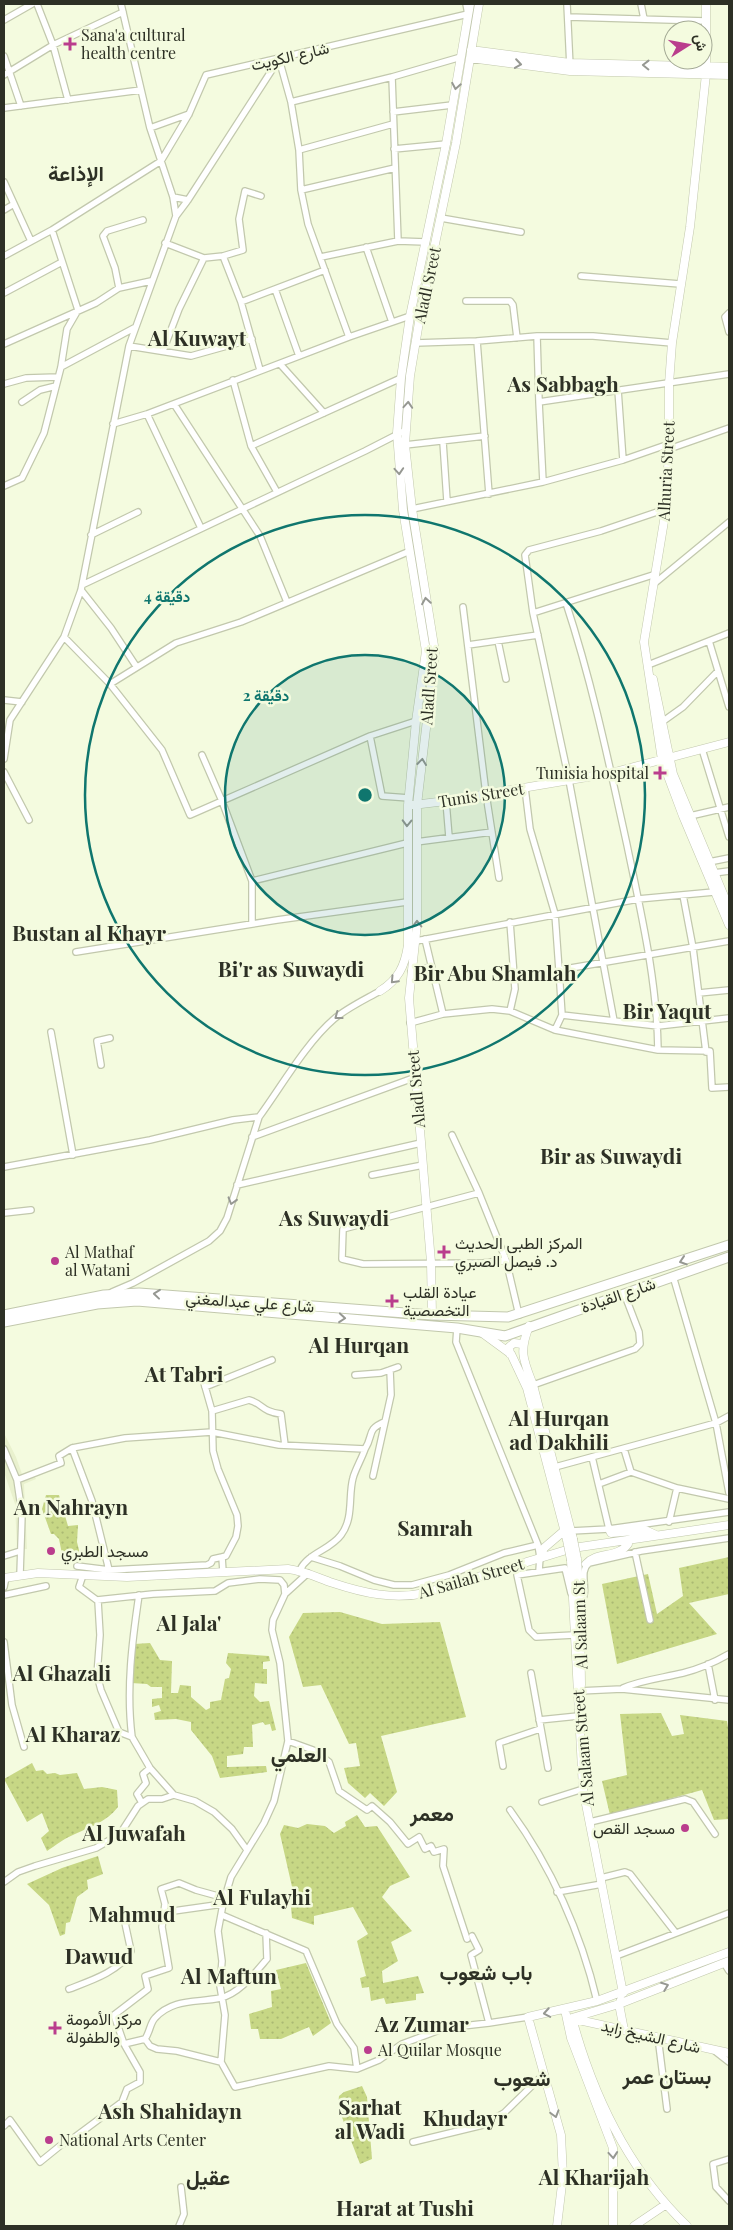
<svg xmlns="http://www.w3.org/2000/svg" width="733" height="2230" viewBox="0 0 733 2230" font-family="'Playfair Display',Vazirmatn,serif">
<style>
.built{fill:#e9f1ce}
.garden{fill:url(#garden-dots)}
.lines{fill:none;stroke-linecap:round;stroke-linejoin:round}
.street-casing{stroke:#c2c8ad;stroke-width:8}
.secondary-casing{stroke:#c2c8ad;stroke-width:9}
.primary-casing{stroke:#c2c8ad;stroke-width:11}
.street{stroke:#fff;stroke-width:5.5}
.secondary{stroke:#fff;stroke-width:8}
.primary{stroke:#fff;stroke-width:9}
.secondary-bridge-casing{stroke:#c2c8ad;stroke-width:9;stroke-linecap:butt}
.secondary-bridge{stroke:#fff;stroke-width:8}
.oneway{stroke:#969892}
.ring{fill:none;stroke:#0f766e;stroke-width:2.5}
.poi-dot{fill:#ba3d8d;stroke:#f4fbdf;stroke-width:2}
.labels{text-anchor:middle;stroke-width:5;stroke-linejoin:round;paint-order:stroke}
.poi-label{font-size:16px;fill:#2d3025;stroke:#f4fbdf;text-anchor:start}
.street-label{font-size:16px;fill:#2d3025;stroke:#f4fbdf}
.district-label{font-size:21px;font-weight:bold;fill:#2d3025;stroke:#f4fbdf}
.centre{fill:#0f766e;stroke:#f4fbdf;stroke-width:2.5}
.ring-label{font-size:15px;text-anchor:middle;font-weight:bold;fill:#0f766e;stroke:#f4fbdf;stroke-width:5;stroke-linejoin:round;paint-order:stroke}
</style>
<defs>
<pattern id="garden-dots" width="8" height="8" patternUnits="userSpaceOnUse" patternTransform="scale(1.25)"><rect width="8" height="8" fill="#c7d785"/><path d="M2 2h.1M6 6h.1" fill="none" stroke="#abb973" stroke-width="1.8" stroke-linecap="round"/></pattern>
</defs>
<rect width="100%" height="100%" fill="#f4fbdf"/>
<path class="built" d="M4,1433L16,1457L22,1474L32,1471L36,1479L24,1484L27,1549H17L15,1504L4,1472Z"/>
<path class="garden" d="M46,1495H59L68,1526L78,1525L77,1542L80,1554H62L59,1539L54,1534H51L42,1509Z
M729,1557V1594L689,1603L717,1634L617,1664L602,1584L648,1574L657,1614L683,1596L679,1568Z
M340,1612L382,1624L440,1622L466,1717L381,1736L397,1792L384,1806L370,1793L365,1798L348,1783L344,1768L360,1766L356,1743L349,1744L321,1685L303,1687L289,1637L303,1613Z
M150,1643L160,1660L172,1661L171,1693H178L180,1685L191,1686V1697L206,1710L210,1708V1702L221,1700L225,1679L229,1678L231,1669L226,1663L228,1653L269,1656L270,1661L263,1662V1669H267V1684L255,1683L254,1696L260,1702L269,1701L276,1730L272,1731L270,1724L265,1725L263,1722L252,1725L253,1747H244L243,1754L227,1756V1767L266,1766L267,1772L220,1778L212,1756L191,1730V1722L176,1719L155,1720L154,1713L161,1711L159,1705L152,1707V1699L162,1698V1687H151L147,1684L131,1683L134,1644Z
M661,1713L672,1736L684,1734L680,1715L727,1721L729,1734V1819L714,1820L702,1790L610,1815L602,1781L627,1775L620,1714Z
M32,1763L36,1771L43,1770L47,1774L55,1773L60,1775L77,1773L84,1789L102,1787L117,1790L118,1807C106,1822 92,1826 75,1834C65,1838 56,1845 47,1851L41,1838L49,1831L42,1813L27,1822L4,1779Z
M357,1815L365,1827L377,1826L410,1877L390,1886L382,1897L412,1931L391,1942L398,1961L382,1971L383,1983L418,1976L424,1993L416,1994V2000L386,2004L384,1998L371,2001L369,1987L362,1988L360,1978L366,1976L357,1941L368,1934L353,1907L314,1916V1925L292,1918L291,1907L295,1900L280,1834L284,1825L298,1828L307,1824L325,1826L334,1833L346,1826L345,1822Z
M98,1856L103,1874L87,1880L88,1889L77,1897L70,1922L66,1923L65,1934L60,1936L49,1905L27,1884L62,1868Z
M306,1963L331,2023L313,2036L309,2027L281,2039H260L258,2029H251L249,2014L272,2007L271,1991L281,1989L276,1970Z
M362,2086L367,2097L372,2159L360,2164L338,2107L339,2096L344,2092Z"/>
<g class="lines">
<defs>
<path id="street" d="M37,4L53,45L68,100
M567,4L570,67
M641,4L644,19
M568,17L706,21
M4,20L32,4
M4,56L21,106
M279,59L291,102L299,150L301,190L308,224L349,337
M4,75L53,45L123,12
M392,77L461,57
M291,102L392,77L398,241
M4,108L141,90
M393,112L452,105
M150,128L189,114
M394,149L446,144
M299,150L393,124
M4,182L31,241
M301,190L395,168
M173,197L188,200
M4,210L14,204
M176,216L188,200L279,59
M441,218L521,232
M165,243L204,258L223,256L241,302L260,370
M366,247L392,322
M4,256L52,230L161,161L189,114L206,75L468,14L466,4
M223,256L243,250L239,219L245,191L261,196
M321,257L398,241L426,242
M581,276L680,284
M119,288L115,268L103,236L107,231L143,220
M275,289L299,356
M4,293L62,262
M466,301H510L513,305L517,338
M241,302L325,270
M729,313L725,317L729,332
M537,336H593L672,343
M415,343L477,341
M4,344L96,303L119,288L151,281
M129,346L191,356L252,339
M163,351L179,309L204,258
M280,364L324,413
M61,367L134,328
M233,380L251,446L277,492
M4,384L26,378L58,377
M618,390L623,460
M22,402L40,390L56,386
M174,404L260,536L287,602
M147,414L201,528
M113,424L147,414L349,337L410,316
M443,442L447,501
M405,445L485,436
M251,446L401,378
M669,449L729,428
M543,482L539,402L729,374
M4,486L22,478L44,433L61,367L67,329L78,310L52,230
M489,494L477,341L537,336L539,402
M412,509L543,482L623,460L669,444
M91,535L138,512
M655,583L729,522
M82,585L365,451L406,430
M81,590L111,628L136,666
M566,603C592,682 609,763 627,845C641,913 657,980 658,1050
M463,607L486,794L499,878
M533,613L656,574
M64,637L110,684L162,750L190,815L370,736L416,721
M498,641L506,679
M709,641L729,707
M468,645L538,635
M648,665L729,633
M110,684L176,643L241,622L410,551
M4,700L22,702
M662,722L683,707L718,671
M370,736L382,796L409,798
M702,749L729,837
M202,755L222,801L252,881V924
M4,759L10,720L64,637L81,590L129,346L176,216L173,197L150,128L121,4
M4,772L29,820
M525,788L530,829L555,914L559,970L729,941
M446,801L449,837
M690,816L729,807
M416,842L492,832
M709,862L729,858
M714,873L729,871
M252,881L407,843
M683,895L693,948L706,1052
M425,939L443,1014
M416,941L638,899L714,892
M76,952L277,920L407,902
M559,970L562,1015L658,1026L729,1018
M411,972L431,966
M699,993L729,990
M510,1011L515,989L510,922
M614,1021L569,780L533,613L525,555L529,550L601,531L666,509
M410,1023L443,1014L492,1009L510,1011L555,1030L658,1050L710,1051L712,1088L729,1087
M555,1030L562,1015
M51,1032L73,1155
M101,1065L97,1041L110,1038
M259,1117C281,1087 306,1043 334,1019C347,1008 364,1000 380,991
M452,1135L479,1193L506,1260L519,1315
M252,1137L416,1077
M4,1167L150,1140L233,1120L259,1117L227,1218L220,1231L209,1241L133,1283L112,1292
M372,1175L423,1165
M237,1185L421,1143
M479,1193L343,1229L342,1259L363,1264L483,1263L506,1260
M4,1213L31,1210
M673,1276L716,1423L729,1493
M457,1328L456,1342L538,1545L540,1557L539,1571
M355,1375L381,1373L398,1367
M202,1376L212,1411L213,1451L218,1469L237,1515L238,1526L236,1537L226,1556L222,1557L223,1572
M533,1385L635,1349L640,1344L639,1332L624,1293
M205,1387L272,1360
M212,1411L249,1400C262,1403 262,1412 281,1414L285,1445
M72,1448L92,1501L109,1570
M4,1449L17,1480L22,1514L20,1575
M365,1449C374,1435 366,1430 384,1422
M624,1449L631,1472L677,1488L729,1499
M592,1457L609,1529
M555,1467L716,1423L729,1416
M373,1476L391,1395L390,1370
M17,1480L61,1463L59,1456L72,1448L125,1438L212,1432L279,1445L365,1449C362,1458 355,1470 353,1478C348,1496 354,1518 341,1535C330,1550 308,1553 300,1570
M599,1484L631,1472
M669,1522L677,1488
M571,1531L609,1529L729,1512
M635,1552L650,1620
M4,1556L20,1551
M311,1557L340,1566L374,1580L394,1585H412L449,1575L504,1553L538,1545
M77,1566L109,1570L207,1565L211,1563L213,1559L222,1557
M83,1575L79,1587L98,1601L100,1635L97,1675L101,1690L119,1732L132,1737L150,1768L174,1795
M4,1587L6,1577
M571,1593L565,1568L517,1575L529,1630L536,1637L574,1635
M4,1595L46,1586
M97,1600L153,1594L215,1591L228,1583L260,1579L280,1580L284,1585L285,1594
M580,1603C591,1591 577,1573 589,1563L641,1551L729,1538
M4,1642L12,1705L24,1747
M708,1664L715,1700
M531,1673L548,1768
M623,1688C642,1680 662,1678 683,1673C699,1669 715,1662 729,1654
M579,1691L622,1689L729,1700
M539,1720L578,1716
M132,1737C126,1690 132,1642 139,1595
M288,1741L313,1750L329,1762L339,1791L367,1810L372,1806L390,1822L408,1844L419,1837L425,1849L431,1846L434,1852L444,1849L443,1866L467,1939
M503,1766L499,1743L540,1729
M542,1802L583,1789
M142,1803L137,1794L146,1783L143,1774L150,1768
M510,1810C551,1866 581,1933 597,2001
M590,1822L685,1799L693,1802L715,1834
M601,1878L625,1872L630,1874L675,1932
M4,1882L18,1872L35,1866L96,1848L120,1834L138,1806L148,1799H162L174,1795L195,1801L214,1812L232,1829L247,1850
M557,1892L602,1884
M222,1915L306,1951L337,2024L354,2048L357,2069
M472,1936L479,1950L471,1955L489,2023
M616,1956L729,1913
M724,1963L729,1971
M69,1989C90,1981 119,1972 131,1951L125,1923L138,1916L223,1904
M658,2037L667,2109
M145,2039C150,2032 150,2023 155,2018C173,1998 197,2003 220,1998C239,1994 255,1973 267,1959L266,1933
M124,2044L114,2015L148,1989L145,1976L169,1968L162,1927L165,1904L161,1889L179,1883L196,1890L225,1898
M715,2051L729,2062
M221,2062L225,2015L220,1986L222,1961L218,1931L223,1904L231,1877L264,1823L274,1801L288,1741L280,1663L272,1630L273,1620L285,1594L308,1573
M4,2126L10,2120L40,2162L61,2145L75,2137L122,2102L127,2089L140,2082V2072L124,2044L145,2039L150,2046L157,2049L177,2051L221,2062L235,2087L329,2066L357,2069L379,2060L402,2044L445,2028L489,2023L528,2017
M413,2142L483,2125L504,2113L544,2074
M729,2159L713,2164L716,2187L729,2201
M179,2226L184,2214L181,2187"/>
<path id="secondary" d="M706,4V74L690,227L672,343L669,384V449L666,509L644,642L662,760L683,816L729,925
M471,50L570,63L729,67
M470,58L570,71L729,75
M653,679L673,774L729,908
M413,805L446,801L611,773L729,742
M380,991C398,980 405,966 408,945V805L416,721L426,651L403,510L397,433L401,378L410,316L446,144L470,4
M432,1315L431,1262L409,998L417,924V805L435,652L412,509L405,445L406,430L410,376L420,316L456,143L479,4
M529,1326C519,1352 523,1359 533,1385L573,1539
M481,1332L511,1354L527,1388L567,1540
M510,1354L509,1347L514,1343L522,1344
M609,1529L611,1533L645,1530L656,1535
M540,1557L544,1548L565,1530
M577,1559L580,1603L581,1685
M571,1560L583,1789L623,1993
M586,1564C597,1551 617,1559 628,1544V1540
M4,1578L38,1573L127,1577L288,1569C305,1571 318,1578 333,1583C363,1593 394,1600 425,1593L573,1548L729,1525
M621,2000L619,2004L624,2030
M565,2010L571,2038L613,2148V2226
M572,2018C593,2096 629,2170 687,2226
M572,2018L619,2004L729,1961
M574,2019L729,2053
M557,2226L563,2176L561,2135L528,2017L597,2001L729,1952
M634,2226L665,2205"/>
<path id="primary" d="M4,1315L104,1295L139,1293L432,1315L508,1317L729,1245
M4,1322L97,1304L137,1301L457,1328L505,1336L729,1257"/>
</defs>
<use href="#street" class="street-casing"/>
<use href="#secondary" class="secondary-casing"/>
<use href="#primary" class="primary-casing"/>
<use href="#street" class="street"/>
<use href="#secondary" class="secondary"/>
<use href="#primary" class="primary"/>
<defs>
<path id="secondary-bridge" d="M573,1539L577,1559
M567,1540L571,1560"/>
</defs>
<use href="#secondary-bridge" class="secondary-bridge-casing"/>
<use href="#secondary-bridge" class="secondary-bridge"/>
</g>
<defs><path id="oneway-chevron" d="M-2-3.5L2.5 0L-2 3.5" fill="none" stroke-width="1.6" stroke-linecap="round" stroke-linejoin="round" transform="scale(1.25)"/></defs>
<g class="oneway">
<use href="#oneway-chevron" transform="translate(518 64) rotate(8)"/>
<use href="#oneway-chevron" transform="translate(646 65) rotate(-179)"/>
<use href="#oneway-chevron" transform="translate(456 86) rotate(100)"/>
<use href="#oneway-chevron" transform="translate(408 405) rotate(-86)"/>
<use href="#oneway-chevron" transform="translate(399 471) rotate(86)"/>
<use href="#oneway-chevron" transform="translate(426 601) rotate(-99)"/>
<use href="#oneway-chevron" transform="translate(422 762) rotate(-83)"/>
<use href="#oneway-chevron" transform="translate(407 823) rotate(91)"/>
<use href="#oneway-chevron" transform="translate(417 924) rotate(-90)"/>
<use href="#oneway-chevron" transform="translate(394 980) rotate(133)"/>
<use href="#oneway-chevron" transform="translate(338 1016) rotate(143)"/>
<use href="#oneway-chevron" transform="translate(232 1201) rotate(107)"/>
<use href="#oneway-chevron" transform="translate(683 1261) rotate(162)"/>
<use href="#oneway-chevron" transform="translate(157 1294) rotate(-174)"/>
<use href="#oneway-chevron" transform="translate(342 1318) rotate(5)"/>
<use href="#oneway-chevron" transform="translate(665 1986) rotate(-21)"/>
<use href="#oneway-chevron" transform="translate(547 2013) rotate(170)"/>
<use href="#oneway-chevron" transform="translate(555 2114) rotate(74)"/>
<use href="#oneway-chevron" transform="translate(613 2155) rotate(85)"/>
</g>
<circle cx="365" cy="795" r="140" fill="#0f766e" fill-opacity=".12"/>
<g class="ring">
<circle cx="365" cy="795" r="140"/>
<circle cx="365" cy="795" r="280"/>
</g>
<g class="poi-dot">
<path d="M67.5 36.5h5v5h5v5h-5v5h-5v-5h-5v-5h5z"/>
<path d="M657.5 765.5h5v5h5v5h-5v5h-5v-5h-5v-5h5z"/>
<path d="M441.5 1244.5h5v5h5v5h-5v5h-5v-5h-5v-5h5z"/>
<circle cx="55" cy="1261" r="5"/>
<path d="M389.5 1293.5h5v5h5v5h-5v5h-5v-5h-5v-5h5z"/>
<circle cx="51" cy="1551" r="5"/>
<circle cx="685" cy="1828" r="5"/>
<path d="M52.5 2020.5h5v5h5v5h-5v5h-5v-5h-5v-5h5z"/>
<circle cx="368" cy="2050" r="5"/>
<circle cx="49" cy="2140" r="5"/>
</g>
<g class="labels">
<g class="poi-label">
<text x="81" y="41">Sana'a cultural<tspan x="81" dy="18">health centre</tspan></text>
<text x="649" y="779" text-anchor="end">Tunisia hospital</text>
<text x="455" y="1249">المركز الطبي الحديث<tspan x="455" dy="18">د. فيصل الصبري</tspan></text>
<text x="65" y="1258">Al Mathaf<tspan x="65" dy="18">al Watani</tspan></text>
<text x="403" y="1298">عيادة القلب<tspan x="403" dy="18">التخصصية</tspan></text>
<text x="61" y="1557">مسجد الطبري</text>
<text x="675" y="1834" text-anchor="end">مسجد القص</text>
<text x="66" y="2025">مركز الأمومة<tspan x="66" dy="18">والطفولة</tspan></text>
<text x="378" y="2056">Al Quilar Mosque</text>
<text x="59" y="2146">National Arts Center</text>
</g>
<g class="street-label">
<text transform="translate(290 56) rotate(-13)" y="6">شارع الكويت</text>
<text transform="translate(427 285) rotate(-78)" y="6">Aladl Sreet</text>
<text transform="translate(666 471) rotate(-87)" y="6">Alhuria Street</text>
<text transform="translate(429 686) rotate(-86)" y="6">Aladl Sreet</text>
<text transform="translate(481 795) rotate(-9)" y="6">Tunis Street</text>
<text transform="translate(416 1089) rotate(-95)" y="6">Aladl Sreet</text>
<text transform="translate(618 1295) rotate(-19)" y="6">شارع القيادة</text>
<text transform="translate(250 1302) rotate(4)" y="6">شارع علي عبدالمغني</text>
<text transform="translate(471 1578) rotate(-16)" y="6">Al Sailah Street</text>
<text transform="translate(580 1625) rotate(-92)" y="6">Al Salaam St</text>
<text transform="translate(583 1748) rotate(-95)" y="6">Al Salaam Street</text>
<text transform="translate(651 2036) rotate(13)" y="6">شارع الشيخ زايد</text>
</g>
<g class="district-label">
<text x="76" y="181">الإذاعة</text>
<text x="197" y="346">Al Kuwayt</text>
<text x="563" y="392">As Sabbagh</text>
<text x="89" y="941">Bustan al Khayr</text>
<text x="291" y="977">Bi'r as Suwaydi</text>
<text x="495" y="981">Bir Abu Shamlah</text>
<text x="667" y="1019">Bir Yaqut</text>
<text x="611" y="1164">Bir as Suwaydi</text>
<text x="334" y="1226">As Suwaydi</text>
<text x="359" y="1353">Al Hurqan</text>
<text x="184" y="1382">At Tabri</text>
<text x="559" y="1426">Al Hurqan<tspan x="559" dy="24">ad Dakhili</tspan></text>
<text x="71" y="1515">An Nahrayn</text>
<text x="435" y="1536">Samrah</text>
<text x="189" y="1631">Al Jala'</text>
<text x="62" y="1681">Al Ghazali</text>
<text x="73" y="1742">Al Kharaz</text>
<text x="299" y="1762">العلمي</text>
<text x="432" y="1821">معمر</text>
<text x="134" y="1841">Al Juwafah</text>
<text x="262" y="1905">Al Fulayhi</text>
<text x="132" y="1922">Mahmud</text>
<text x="99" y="1964">Dawud</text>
<text x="486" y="1980">باب شعوب</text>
<text x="229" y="1984">Al Maftun</text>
<text x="422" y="2032">Az Zumar</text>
<text x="667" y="2084">بستان عمر</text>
<text x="522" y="2086">شعوب</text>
<text x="370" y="2115">Sarhat<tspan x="370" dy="24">al Wadi</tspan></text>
<text x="170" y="2119">Ash Shahidayn</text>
<text x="465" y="2126">Khudayr</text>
<text x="208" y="2185">عقيل</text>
<text x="594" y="2185">Al Kharijah</text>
<text x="405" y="2216">Harat at Tushi</text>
</g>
</g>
<circle cx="365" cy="795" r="8" class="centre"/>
<g class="ring-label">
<text x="167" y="602">4 دقيقة</text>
<text x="266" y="701">2 دقيقة</text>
</g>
<rect width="733" height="2230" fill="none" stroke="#2d3025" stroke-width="10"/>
<g transform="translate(688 45) rotate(79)"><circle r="24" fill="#f4fbdf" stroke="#a4aa95"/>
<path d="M0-4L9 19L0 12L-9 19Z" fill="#ba3d8d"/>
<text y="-8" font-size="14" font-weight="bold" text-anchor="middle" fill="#2d3025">ش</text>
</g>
</svg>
